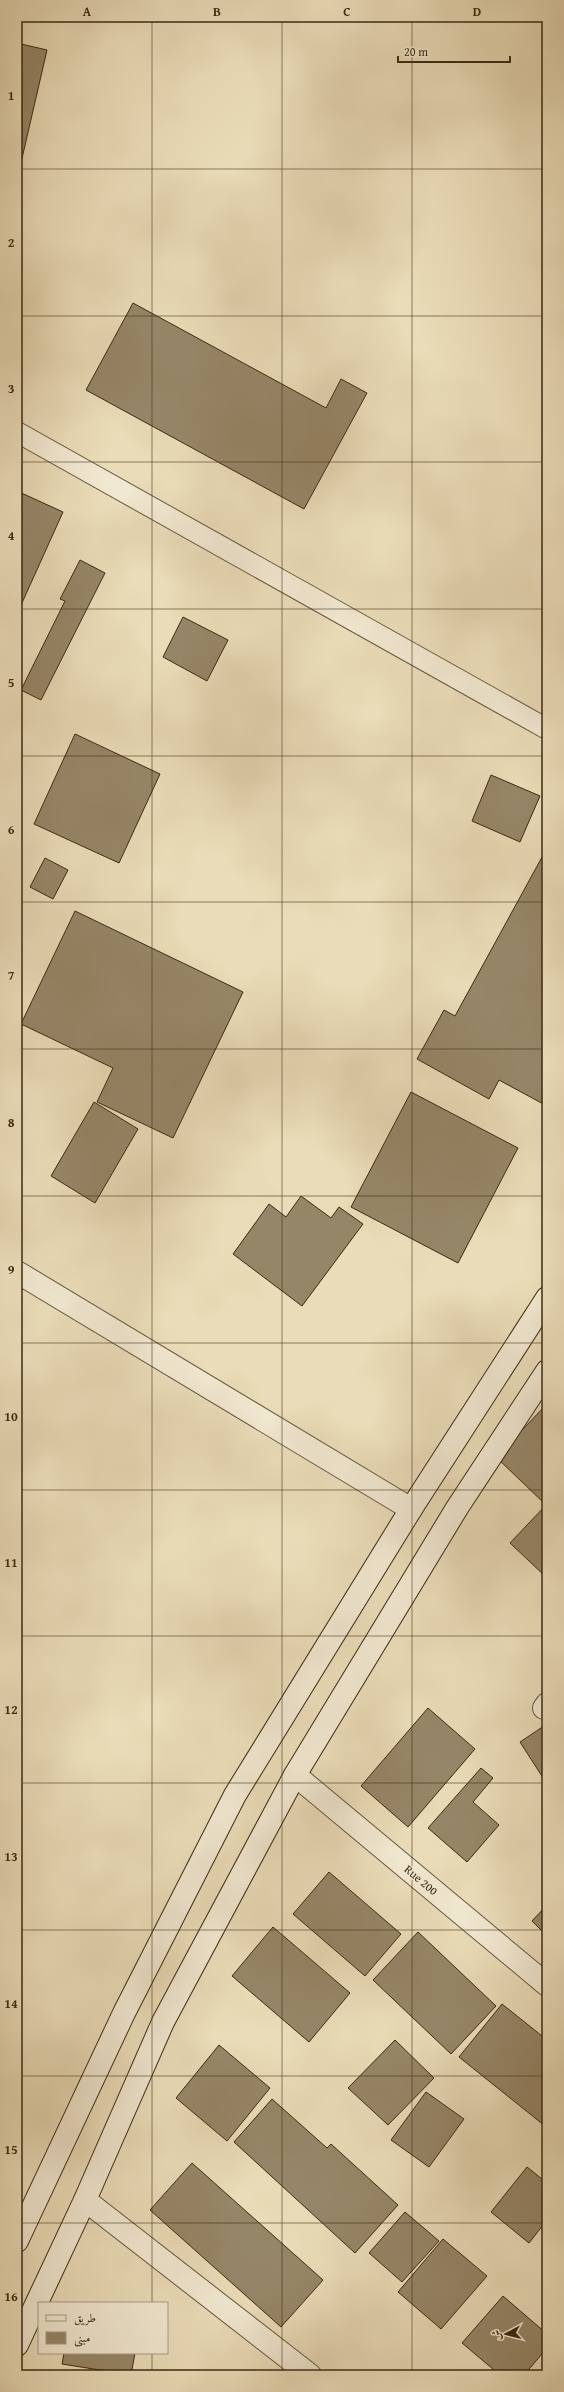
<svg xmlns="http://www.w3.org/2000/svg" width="564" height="2392" viewBox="0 0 564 2392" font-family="'Gentium Book Plus',Amiri,serif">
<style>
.building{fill:#968668;stroke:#3b2912}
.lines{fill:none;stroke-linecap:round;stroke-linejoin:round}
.lane-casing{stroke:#67563c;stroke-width:22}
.street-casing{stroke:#67563c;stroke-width:24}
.secondary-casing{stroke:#3b2912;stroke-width:24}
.lane{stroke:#f1e8d1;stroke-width:20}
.street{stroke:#f1e8d1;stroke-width:22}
.secondary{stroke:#f1e8d1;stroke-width:22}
.grid{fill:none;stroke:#3b2912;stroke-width:1;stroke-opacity:0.55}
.labels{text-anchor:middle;stroke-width:3;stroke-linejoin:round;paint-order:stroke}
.street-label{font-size:12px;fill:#3b2912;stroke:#f1e8d1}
.neatline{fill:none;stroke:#3b2912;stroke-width:1.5}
.grid-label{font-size:13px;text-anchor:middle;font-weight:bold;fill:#3b2912}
</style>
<rect width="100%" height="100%" fill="#eadcb8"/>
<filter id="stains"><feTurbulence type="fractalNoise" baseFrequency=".005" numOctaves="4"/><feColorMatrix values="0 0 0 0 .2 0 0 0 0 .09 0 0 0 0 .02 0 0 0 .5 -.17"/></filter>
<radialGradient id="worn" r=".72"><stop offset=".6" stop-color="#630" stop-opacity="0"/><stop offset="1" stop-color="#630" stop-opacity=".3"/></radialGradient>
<path class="building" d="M17,43L47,50L17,180Z
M133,303L326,408L341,379L367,393L304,509L86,390Z
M17,491L63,512L17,614Z
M80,560L105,573L41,700L21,690L65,601L60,599Z
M183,617L228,640L207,681L163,657Z
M75,734L160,774L119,863L34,824Z
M491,775L540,796L520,842L472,821Z
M547,848V1106L499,1080L489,1099L417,1059L444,1010L455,1016Z
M45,858L68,870L53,899L30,887Z
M75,911L243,992L173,1138L97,1102L113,1068L21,1024Z
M411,1092L518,1148L458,1263L351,1207Z
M94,1102L138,1129L95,1203L51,1176Z
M301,1196L331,1218L339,1207L363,1224L302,1306L233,1254L269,1204L286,1217Z
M547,1404V1578L510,1543L546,1505L496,1457Z
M428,1708L475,1749L408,1827L361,1786Z
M547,1724V1784L520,1742Z
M481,1768L493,1778L473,1802L499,1825L467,1862L428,1828Z
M329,1872L401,1934L365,1976L293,1914Z
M547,1905V1936L532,1921Z
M273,1927L350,1993L309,2042L232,1976Z
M418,1932L496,2006L451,2054L373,1980Z
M502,2004L547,2040V2124L545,2126L459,2057Z
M395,2040L434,2078L388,2125L348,2088Z
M219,2045L270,2088L227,2141L176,2098Z
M426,2092L464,2119L429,2167L391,2140Z
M272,2099L327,2148L331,2144L398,2205L355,2253L234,2142Z
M192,2163L323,2280L281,2327L150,2210Z
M527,2167L547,2183V2220L529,2243L491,2212Z
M405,2212L439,2241L402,2282L369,2253Z
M443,2239L487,2276L441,2329L398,2292Z
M503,2296L547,2334V2348L524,2375H500L462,2343Z
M64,2353H135L131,2375L62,2364Z"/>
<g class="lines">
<defs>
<path id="lane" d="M17,432L547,729"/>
<path id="street" d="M17,1272L411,1509
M544,1708L547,1704
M295,1775L547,1985
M85,2200L310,2375"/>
<path id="secondary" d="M17,2241L124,2013L235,1795L411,1509L547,1298
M17,2345L85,2200L163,2022L295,1775L457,1508L547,1371"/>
</defs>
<use href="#lane" class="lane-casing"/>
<use href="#street" class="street-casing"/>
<use href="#secondary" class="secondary-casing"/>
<use href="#lane" class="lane"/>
<use href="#street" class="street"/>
<use href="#secondary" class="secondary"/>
</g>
<path class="grid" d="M152,17V2303M282,17V2375M412,17V2375M17,169H547M17,316H547M17,462H547M17,609H547M17,756H547M17,902H547M17,1049H547M17,1196H547M17,1343H547M17,1490H547M17,1636H547M17,1783H547M17,1930H547M17,2076H547M17,2223H547M152,2353V2375"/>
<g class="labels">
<g class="street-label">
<text transform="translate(421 1880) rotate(40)" y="4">Rue 200</text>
</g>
</g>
<rect width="564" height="2392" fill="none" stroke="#eadcb8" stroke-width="44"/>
<rect x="38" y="2302" width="130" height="52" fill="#f1e8d1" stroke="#a89c85"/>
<rect x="46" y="2315" width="20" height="6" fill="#f1e8d1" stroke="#a89c85"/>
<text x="74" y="2322" font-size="12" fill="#3b2912">طريق</text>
<rect x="46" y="2332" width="20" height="12" fill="#968668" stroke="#a89c85"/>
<text x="74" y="2342" font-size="12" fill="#3b2912">مبنى</text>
<g transform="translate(506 2334) rotate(263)" stroke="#f1e8d1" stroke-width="3" paint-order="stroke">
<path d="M0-3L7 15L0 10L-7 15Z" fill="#3b2912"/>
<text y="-6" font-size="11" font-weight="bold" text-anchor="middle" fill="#3b2912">ش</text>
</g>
<path d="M398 56v6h112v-6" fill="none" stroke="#3b2912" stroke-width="2"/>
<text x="404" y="56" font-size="12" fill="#3b2912" stroke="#f1e8d1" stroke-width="3" paint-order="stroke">20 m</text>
<rect x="22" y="22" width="520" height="2348" class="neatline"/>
<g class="grid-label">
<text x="87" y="16">A</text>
<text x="217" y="16">B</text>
<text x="347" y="16">C</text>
<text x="477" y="16">D</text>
<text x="11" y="100">1</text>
<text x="11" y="247">2</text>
<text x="11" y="393">3</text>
<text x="11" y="540">4</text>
<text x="11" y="687">5</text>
<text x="11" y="834">6</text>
<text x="11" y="980">7</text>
<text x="11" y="1127">8</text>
<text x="11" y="1274">9</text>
<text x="11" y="1421">10</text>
<text x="11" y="1567">11</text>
<text x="11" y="1714">12</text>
<text x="11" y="1861">13</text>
<text x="11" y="2008">14</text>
<text x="11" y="2154">15</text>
<text x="11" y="2301">16</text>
</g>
<rect width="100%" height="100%" filter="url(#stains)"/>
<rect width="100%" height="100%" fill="url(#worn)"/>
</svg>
